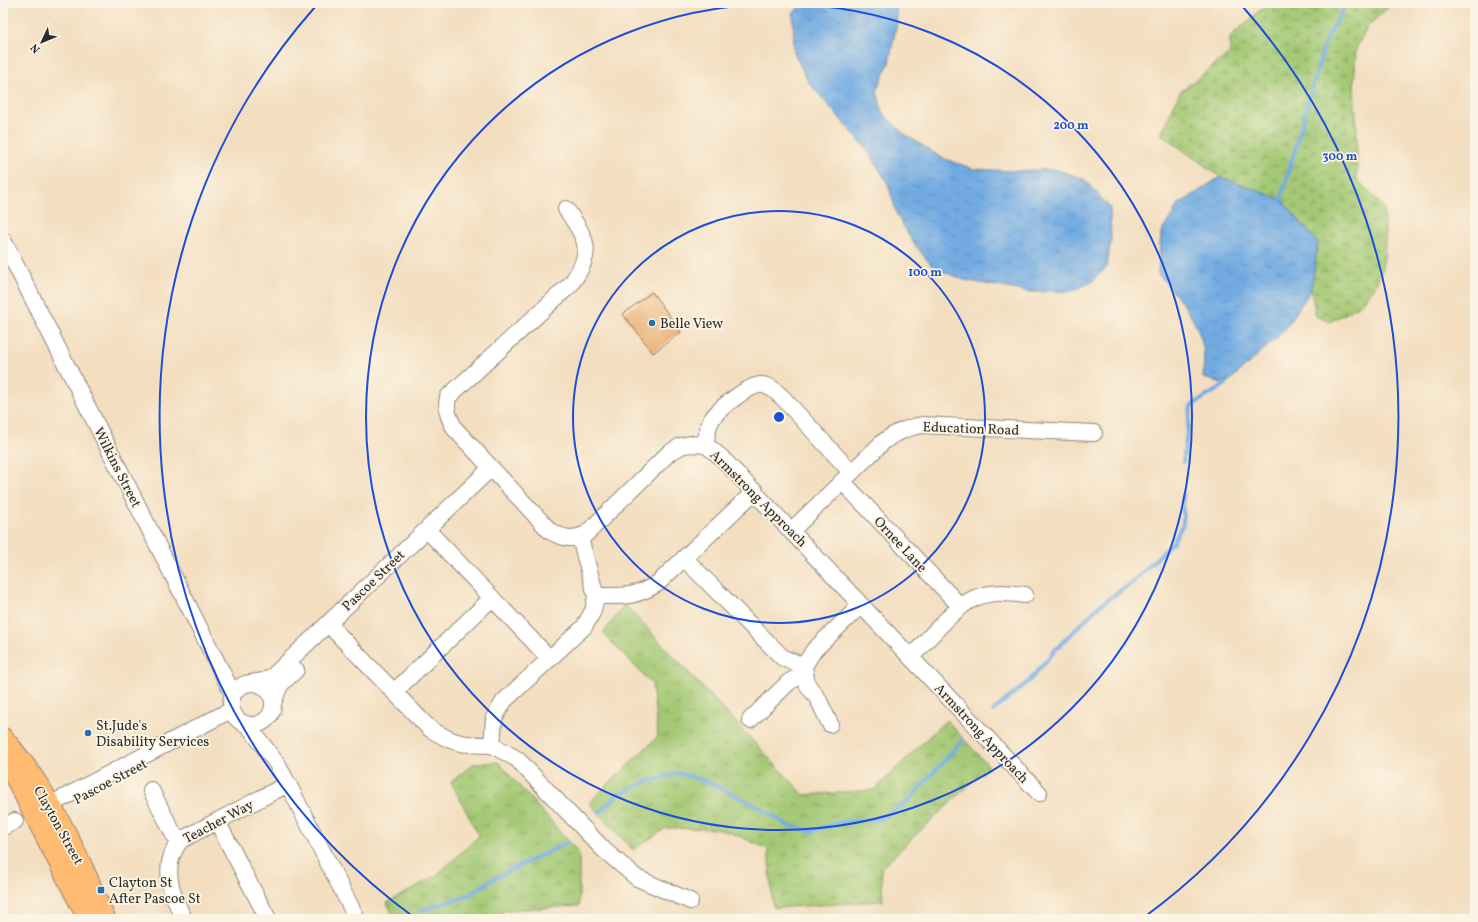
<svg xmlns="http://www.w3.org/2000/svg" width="1478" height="922" viewBox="0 0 1478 922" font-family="Vollkorn,serif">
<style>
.wetland{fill:url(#wetland-marsh);stroke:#687a50}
.park{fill:url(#park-tufts);stroke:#687a50}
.water{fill:url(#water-ripples);stroke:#4e6b86}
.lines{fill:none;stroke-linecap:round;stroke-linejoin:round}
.stream{stroke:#72abe2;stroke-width:4}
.building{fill:#e9ab6c}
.minor-casing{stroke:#8f8476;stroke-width:18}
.major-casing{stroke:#8f8476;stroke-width:22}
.minor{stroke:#fff;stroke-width:16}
.major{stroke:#ffbb71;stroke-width:20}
.ring{fill:none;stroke:#1d4ed8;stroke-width:2}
.poi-dot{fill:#1f6fb2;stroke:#fcf5e5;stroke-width:1.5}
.labels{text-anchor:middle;stroke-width:3.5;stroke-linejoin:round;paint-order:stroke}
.poi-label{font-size:14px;fill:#2b2b2b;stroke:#fcf5e5;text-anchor:start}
.street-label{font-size:14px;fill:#2b2b2b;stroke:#fcf5e5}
.centre{fill:#1d4ed8;stroke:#fcf5e5;stroke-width:2}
.ring-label{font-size:12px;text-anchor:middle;font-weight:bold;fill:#1d4ed8;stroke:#fcf5e5;stroke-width:3.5;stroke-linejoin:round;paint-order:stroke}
</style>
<defs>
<pattern id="wetland-marsh" width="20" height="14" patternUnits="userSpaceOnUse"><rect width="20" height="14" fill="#a4c974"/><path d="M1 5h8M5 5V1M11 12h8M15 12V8" fill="none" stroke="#86a35f"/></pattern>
<pattern id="park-tufts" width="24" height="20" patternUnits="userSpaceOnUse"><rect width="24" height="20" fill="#a4c974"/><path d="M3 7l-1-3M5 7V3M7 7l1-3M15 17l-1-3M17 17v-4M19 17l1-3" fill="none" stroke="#86a35f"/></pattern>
<pattern id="water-ripples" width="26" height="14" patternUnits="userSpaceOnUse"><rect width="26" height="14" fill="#72abe2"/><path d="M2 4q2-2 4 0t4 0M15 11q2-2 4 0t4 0" fill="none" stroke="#5e8bb7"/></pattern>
</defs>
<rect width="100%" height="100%" fill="#fcf5e5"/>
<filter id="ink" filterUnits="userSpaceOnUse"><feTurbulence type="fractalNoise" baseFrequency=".025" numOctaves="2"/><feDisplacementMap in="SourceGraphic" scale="8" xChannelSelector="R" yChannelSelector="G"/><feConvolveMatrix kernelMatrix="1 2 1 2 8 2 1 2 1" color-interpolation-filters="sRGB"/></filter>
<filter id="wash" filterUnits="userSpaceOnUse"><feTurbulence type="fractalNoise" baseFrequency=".012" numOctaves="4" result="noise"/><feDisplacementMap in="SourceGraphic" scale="16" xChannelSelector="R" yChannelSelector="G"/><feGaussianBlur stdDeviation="0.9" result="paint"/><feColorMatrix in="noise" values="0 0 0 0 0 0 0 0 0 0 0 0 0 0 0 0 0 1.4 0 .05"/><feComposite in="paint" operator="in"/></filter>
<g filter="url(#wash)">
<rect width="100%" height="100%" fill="#f3dec0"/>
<path class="wetland" d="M1275,3H1393L1368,26L1356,49L1354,88L1357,128V179L1384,208C1385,243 1390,277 1361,303C1353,311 1340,316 1330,322L1316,316L1311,290L1318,243L1281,199L1220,177L1161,134L1180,92L1230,53V37L1259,11Z"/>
<path class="park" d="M625,605L804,795L874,790L946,720L989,766L881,868L883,901L773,908L768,849L732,833L715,829L666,828L633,850L589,803L658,736L652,684L603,633Z
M498,762L579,853V906L506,910L490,919H395L387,903L437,875L479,836L451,782L473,764Z"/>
<path class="water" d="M802,3H896L897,23L889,63L877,90L882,112L903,133L942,158L974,169L1015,171L1055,169L1084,179L1110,208L1111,239L1107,267L1092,282L1072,291L1029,292L964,280L934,268L914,244L897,215L888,184L869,152L809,83L794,53L793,14Z
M1220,177L1281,199L1318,243L1311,290L1283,332L1226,384L1203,378C1203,370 1204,361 1204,353C1200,321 1179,298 1158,274L1161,233L1178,205Z"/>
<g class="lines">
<path class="stream" d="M1281,199L1326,39L1347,3
M1183,462L1191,406L1226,384
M993,711L1029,681L1056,649L1099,606L1133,582L1173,542L1183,524V494
M599,813L619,794L646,782L679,773L710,783L755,805L789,826L812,831L842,822L881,819L908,801L963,740
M421,910L465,897L495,878L568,842"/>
</g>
<g id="blocks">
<path class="building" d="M652,292L681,332L653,353L623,314Z"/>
</g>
</g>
<g filter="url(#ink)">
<use href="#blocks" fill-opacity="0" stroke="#8f8476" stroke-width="1"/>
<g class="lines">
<defs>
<path id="minor" d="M566,209C587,240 595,250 571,284L448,397C445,410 449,418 455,429L550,531C562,538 573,541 586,534L669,453L681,446L690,444L706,445L721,457L1039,793
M3,240L233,694
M706,445C706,437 707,429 711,421C716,410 749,385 761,385C770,385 776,392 782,397L851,472
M842,481L961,607
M792,530L883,442C896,432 907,428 922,425L1094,433
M433,536L550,659
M580,538L596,596C621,596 636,598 658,583L755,491
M684,558L783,658L804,666
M328,624L429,728C453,744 463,745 492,745L494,718L504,701L584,627L593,611L596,596
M911,657C928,640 954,607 975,598C990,591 1009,593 1025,595
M231 704a21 21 0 1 1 42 0a21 21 0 1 1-42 0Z
M251,683L264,681L273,676L490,469
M394,692L492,598
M273,703L280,685L296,670
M750,720L789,682L796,678L805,676
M830,724L818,699L807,684L804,666L814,650L861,605
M248,725L277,764L288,784L357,919
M492,745L517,759L604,850L637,878L690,901
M151,790L174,835L179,841
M40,810L231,710
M217,821L268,919
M3,827L15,821
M184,919C171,894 160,864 181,840L288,784"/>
<path id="major" d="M3,738C48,789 79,856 105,919
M4,743L15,777L88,919"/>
</defs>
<use href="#minor" class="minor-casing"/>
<use href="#major" class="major-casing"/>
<use href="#minor" class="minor"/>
<use href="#major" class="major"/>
</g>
</g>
<g class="ring">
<circle cx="779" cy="417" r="206"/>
<circle cx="779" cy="417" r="413"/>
<path d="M415 918A619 619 0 0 1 315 7M1243 7A619 619 0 0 1 1143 918"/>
</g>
<g class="poi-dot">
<circle cx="652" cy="323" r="4"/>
<circle cx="88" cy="733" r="4"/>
<rect x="97" y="886" width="8" height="8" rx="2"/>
</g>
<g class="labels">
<g class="poi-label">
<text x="660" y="328">Belle View</text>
<text x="96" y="730">St.Jude's<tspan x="96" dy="16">Disability Services</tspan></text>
<text x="109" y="887">Clayton St<tspan x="109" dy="16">After Pascoe St</tspan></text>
</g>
<g class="street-label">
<text transform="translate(971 428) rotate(2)" y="5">Education Road</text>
<text transform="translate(118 467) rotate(63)" y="5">Wilkins Street</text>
<text transform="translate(759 498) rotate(45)" y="5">Armstrong Approach</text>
<text transform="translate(901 544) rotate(47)" y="5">Ornee Lane</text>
<text transform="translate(373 580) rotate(-44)" y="5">Pascoe Street</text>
<text transform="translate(982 733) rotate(47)" y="5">Armstrong Approach</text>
<text transform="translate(110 781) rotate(-28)" y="5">Pascoe Street</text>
<text transform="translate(218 821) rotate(-28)" y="5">Teacher Way</text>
<text transform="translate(59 825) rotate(61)" y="5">Clayton Street</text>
</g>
</g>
<circle cx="779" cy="417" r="6" class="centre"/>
<g class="ring-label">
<text x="1071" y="129">200 m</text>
<text x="1340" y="160">300 m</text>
<text x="925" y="276">100 m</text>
</g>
<rect width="1478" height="922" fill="none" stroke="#fcf5e5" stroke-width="16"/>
<g transform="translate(42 42) rotate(226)" stroke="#fcf5e5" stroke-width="3" paint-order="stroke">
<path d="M0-3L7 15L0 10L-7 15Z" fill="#2b2b2b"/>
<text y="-6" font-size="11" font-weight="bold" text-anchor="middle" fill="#2b2b2b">N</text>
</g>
</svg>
